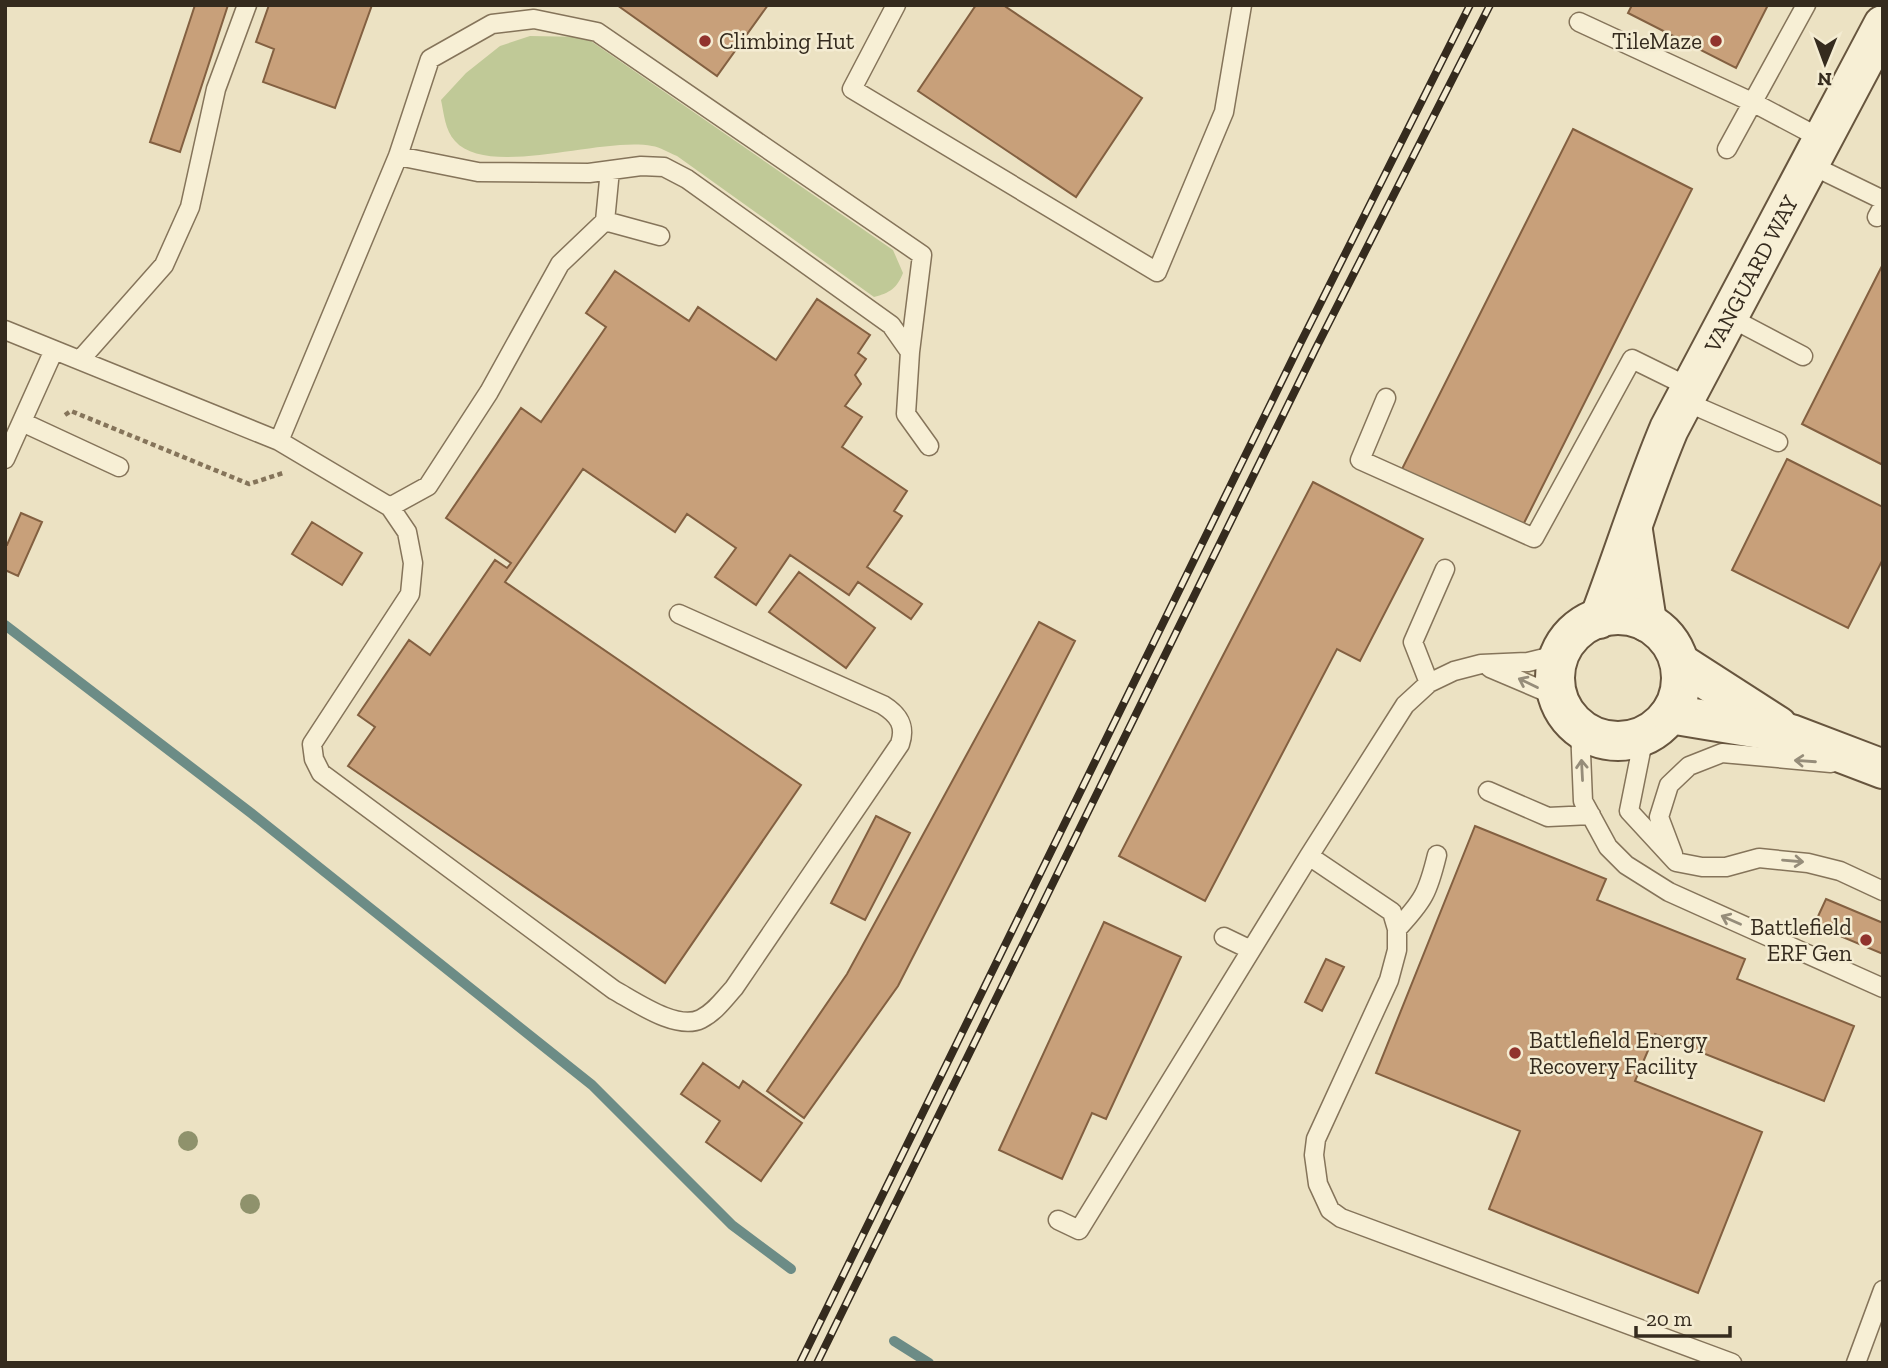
<svg xmlns="http://www.w3.org/2000/svg" width="1888" height="1368" viewBox="0 0 1888 1368" font-family="'Zilla Slab',serif">
<style>
.green{fill:#c0c997}
.lines{fill:none;stroke-linecap:round;stroke-linejoin:round}
.stream{stroke:#6c8c86;stroke-width:10}
.building{fill:#c8a07a;stroke:#836041;stroke-width:2}
.lane-casing{stroke:#85745a;stroke-width:21}
.secondary-casing{stroke:#67553e;stroke-width:42}
.path{stroke:#85745a;stroke-width:4.5;stroke-dasharray:5 3.5;stroke-linecap:butt}
.lane{stroke:#f7efd5;stroke-width:18}
.secondary{stroke:#f7efd5;stroke-width:38}
.rail-casing{stroke:#352b1e;stroke-width:8}
.rail{stroke:#f4ecd2;stroke-width:5;stroke-dasharray:16;stroke-linecap:butt}
.tree{fill:#8f926c}
.oneway{stroke:#968d7a}
.poi-dot{fill:#91332d;stroke:#f4ecd2;stroke-width:2.5}
.labels{text-anchor:middle;stroke-width:5;stroke-linejoin:round;paint-order:stroke}
.poi-label{font-size:23px;fill:#352b1e;stroke:#f4ecd2;text-anchor:start}
.street-label{font-size:23px;fill:#352b1e;stroke:#f4ecd2}
</style>
<rect width="100%" height="100%" fill="#ece2c3"/>
<path class="green" d="M530,36L585,37L893,250L903,273C897,288 890,293 874,297L677,156C669,153 660,147 652,146C603,136 488,179 455,141C445,130 444,114 441,100L466,73L500,46Z"/>
<g class="lines">
<path class="stream" d="M5,625L251,813L592,1085L732,1225L791,1269
M894,1341L929,1363"/>
</g>
<path class="building" d="M195,5H228L180,152L150,142Z
M269,5H372L335,108L263,82L274,49L256,42Z
M617,5H768L717,76Z
M976,5H1003L1142,98L1076,197L918,91Z
M1632,5H1768L1736,68L1628,13Z
M1573,129L1692,189L1521,529L1402,469Z
M1883,264V465L1802,424Z
M615,271L689,321L698,307L776,360L817,299L870,335L858,353L866,359L855,375L861,384L845,406L862,417L842,447L907,491L894,511L902,516L867,567L922,604L911,619L858,582L849,595L790,555L756,605L715,577L736,548L687,514L675,532L583,469L505,582L801,785L665,983L348,766L375,727L358,715L409,640L430,655L495,560L507,568L511,563L446,518L521,408L541,422L606,327L586,313Z
M1787,459L1883,507V559L1848,628L1732,570Z
M1313,482L1423,539L1360,661L1337,649L1205,901L1119,856Z
M21,513L42,522L18,576L5,570V545H7Z
M312,522L362,553L342,585L292,554Z
M799,572L875,628L846,668L769,612Z
M1039,622L1075,641L898,986L804,1118L767,1091L847,974Z
M876,816L910,833L865,920L831,903Z
M1475,826L1606,879L1597,900L1745,959L1737,979L1854,1026L1824,1101L1655,1034L1635,1081L1762,1132L1698,1293L1489,1209L1520,1131L1376,1073Z
M1826,899L1883,923V954L1814,925Z
M1104,922L1181,957L1106,1119L1092,1113L1062,1179L999,1150Z
M1326,959L1344,967L1322,1011L1305,1002Z
M703,1063L739,1088L743,1081L802,1123L761,1181L706,1142L720,1121L681,1094Z"/>
<g class="lines">
<defs>
<path id="lane" d="M896,5L852,89L1157,272L1224,112L1242,5
M1579,22L1754,103L1822,139
M1727,149L1806,5
M398,156L478,172L589,173L641,166L664,167L687,179L891,325L910,352L906,414L929,446
M1809,164L1883,200
M1877,217L1883,206
M605,221L610,170
M1729,317L1803,356
M5,330L279,441L398,156L430,59L492,24L534,19L597,32L922,255L910,352
M80,360L164,265L190,207L216,89L247,5
M1386,398L1360,460L1534,538L1632,359L1691,388
M1684,401L1778,442
M22,422L119,467
M279,441L390,507L407,532L413,563L410,594L312,744L314,759L321,773L614,990C636,1002 677,1031 701,1019C715,1012 724,999 734,988L900,744C906,726 899,715 883,705L679,614
M5,459L54,350
M390,507L428,486L489,392L560,264L605,221L660,236
M1490,668L1544,691L1566,714
M1429,683L1413,642L1445,569
M1580,728L1583,801L1608,847L1626,865L1669,892L1883,988
M1644,736L1629,811L1676,862L1702,867H1726L1759,858L1808,863L1840,871L1883,891
M1488,791L1548,817L1591,815
M1673,854L1659,817L1669,785L1689,766L1722,753L1831,763
M1309,856L1392,912L1397,929V950L1389,980L1316,1139L1314,1155L1318,1184L1330,1210L1341,1218L1732,1363
M1397,929C1424,900 1428,892 1437,855
M1224,937L1251,950
M1058,1220L1079,1230L1309,856L1405,705L1429,683L1454,671L1481,664L1528,662L1561,654
M1856,1363L1883,1290"/>
<g id="secondary">
<path d="M1633,531L1647,622"/>
<circle cx="1618" cy="678" r="63"/>
<path id="s1" d="M1599,619C1623,556 1643,491 1669,429L1883,25"/>
<path d="M1680,663L1778,726"/>
<path d="M1670,714L1791,734L1883,769"/>
</g>
</defs>
<use href="#lane" class="lane-casing"/>
<use href="#secondary" class="secondary-casing"/>
<path class="path" d="M65,415L71,411L249,484L283,473"/>
<use href="#lane" class="lane"/>
<use href="#secondary" class="secondary"/>
<defs>
<path id="rail" d="M800,1363L1299,346L1470,5
M817,1363L1316,348L1490,5"/>
</defs>
<use href="#rail" class="rail-casing"/>
<use href="#rail" class="rail"/>
</g>
<g class="tree">
<circle cx="188" cy="1141" r="10"/>
<circle cx="250" cy="1204" r="10"/>
</g>
<defs><path id="oneway-shaft" d="M-6 0H5M1.5-3L5.5 0L1.5 3" fill="none" stroke-width="1.6" stroke-linecap="round" stroke-linejoin="round" transform="scale(1.75)"/></defs>
<g class="oneway">
<use href="#oneway-shaft" transform="translate(1528 683) rotate(-154)"/>
<use href="#oneway-shaft" transform="translate(1805 761) rotate(-176)"/>
<use href="#oneway-shaft" transform="translate(1582 770) rotate(-93)"/>
<use href="#oneway-shaft" transform="translate(1793 861) rotate(5)"/>
<use href="#oneway-shaft" transform="translate(1731 920) rotate(-156)"/>
</g>
<g class="poi-dot">
<circle cx="705" cy="41" r="7"/>
<circle cx="1716" cy="41" r="7"/>
<circle cx="1866" cy="940" r="7"/>
<circle cx="1515" cy="1053" r="7"/>
</g>
<g class="labels">
<g class="poi-label">
<text x="719" y="49">Climbing Hut</text>
<text x="1702" y="49" text-anchor="end">TileMaze</text>
<text x="1852" y="935" text-anchor="end">Battlefield<tspan x="1852" dy="26">ERF Gen</tspan></text>
<text x="1529" y="1048">Battlefield Energy<tspan x="1529" dy="26">Recovery Facility</tspan></text>
</g>
<g class="street-label">
<text dy="8" stroke="none"><textPath href="#s1" startOffset="378">VANGUARD WAY</textPath></text>
</g>
</g>
<rect width="1888" height="1368" fill="none" stroke="#352b1e" stroke-width="14"/>
<g transform="translate(1825 63) rotate(181)" stroke="#f4ecd2" stroke-width="5" paint-order="stroke">
<path d="M0-5L12 26L0 18L-12 26Z" fill="#352b1e"/>
<text y="-10" font-size="19" font-weight="bold" text-anchor="middle" fill="#352b1e">N</text>
</g>
<path d="M1636 1326v10h94v-10" fill="none" stroke="#352b1e" stroke-width="3.5"/>
<text x="1646" y="1326" font-size="21" fill="#352b1e" stroke="#f4ecd2" stroke-width="5" paint-order="stroke">20 m</text>
</svg>
